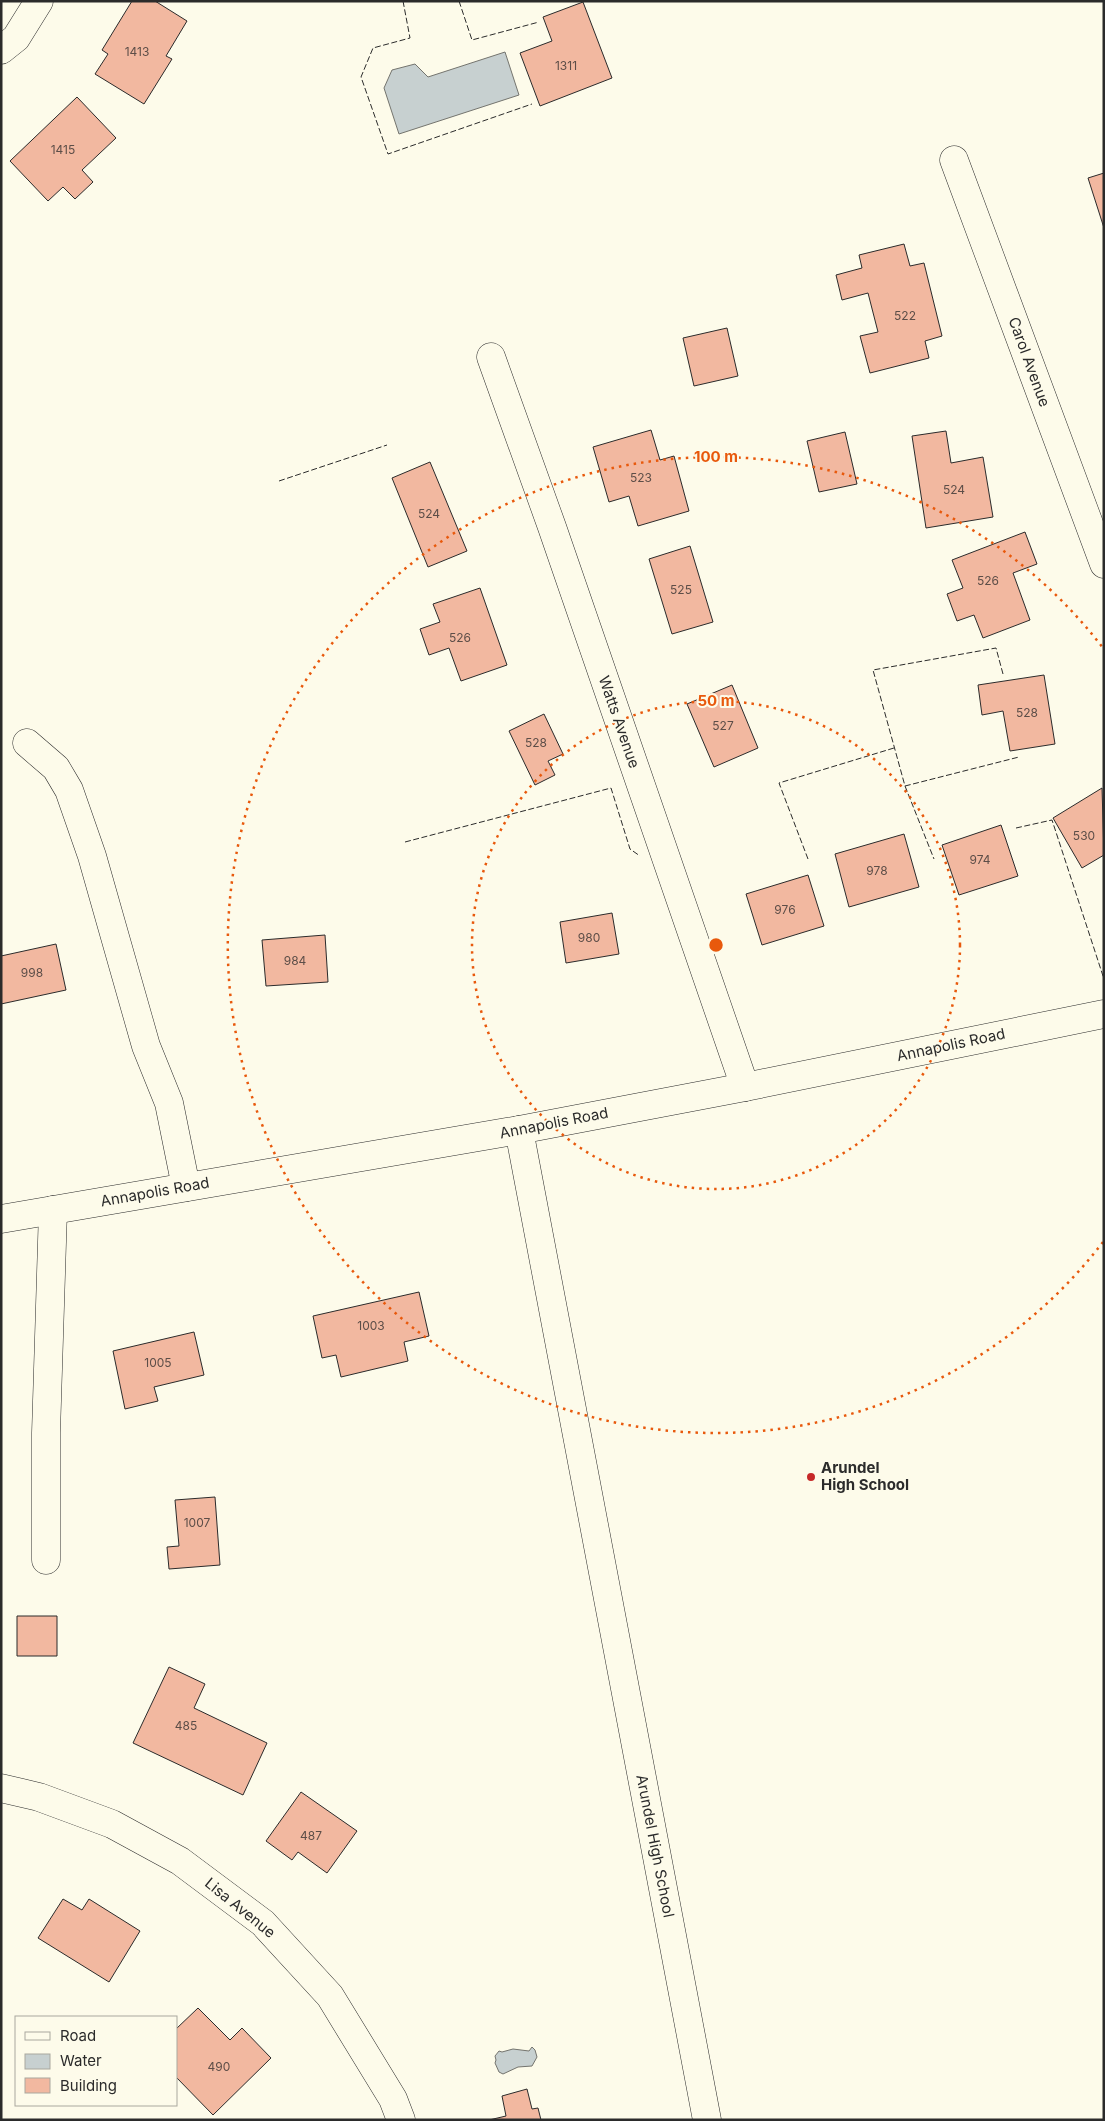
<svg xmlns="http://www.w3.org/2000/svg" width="1105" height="2121" viewBox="0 0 1105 2121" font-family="Inter,sans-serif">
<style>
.water{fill:#c7d0d0;stroke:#74746e}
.building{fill:#f2b8a0;stroke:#2b2b2b}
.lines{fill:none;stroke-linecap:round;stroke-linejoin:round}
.minor-casing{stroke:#2b2b2b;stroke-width:29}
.major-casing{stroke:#2b2b2b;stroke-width:29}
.minor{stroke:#fdfbea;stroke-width:28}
.major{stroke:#fdfbea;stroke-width:28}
.fence{stroke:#2b2b2b;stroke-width:1;stroke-dasharray:6 2.5;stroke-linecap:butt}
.ring{fill:none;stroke:#e8590c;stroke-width:2.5;stroke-dasharray:2.5 5}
.poi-dot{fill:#c62828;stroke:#fdfbea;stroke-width:2}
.labels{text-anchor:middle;stroke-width:4;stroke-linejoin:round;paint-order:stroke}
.number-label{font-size:12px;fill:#5d4e48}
.street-label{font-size:15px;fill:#2b2b2b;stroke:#fdfbea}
.poi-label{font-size:15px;font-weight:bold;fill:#2b2b2b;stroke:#fdfbea;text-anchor:start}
.centre{fill:#e8590c;stroke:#fdfbea;stroke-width:2.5}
.ring-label{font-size:15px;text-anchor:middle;font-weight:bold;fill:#e8590c;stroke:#fdfbea;stroke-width:4;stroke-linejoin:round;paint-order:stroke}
</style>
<rect width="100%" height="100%" fill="#fdfbea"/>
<path class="water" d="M505,52L519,95L399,134L384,88L392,70L415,64L428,77Z
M532,2047L535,2050L537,2057L532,2066L518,2067L503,2074L499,2072L495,2063L496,2060L495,2056L499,2051L502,2052L513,2049L529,2051Z"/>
<path class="building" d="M132,1H155L187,21L166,56L172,59L144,104L95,74L108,54L102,50Z
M583,2L612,78L540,106L520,53L552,41L543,17Z
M77,97L116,138L82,170L93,182L75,199L63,187L48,201L10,161Z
M1104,173V228L1088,178Z
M904,244L910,266L924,263L942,336L925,341L929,358L870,373L860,336L878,332L868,293L842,300L836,275L862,268L859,255Z
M727,328L738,376L694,386L683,338Z
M651,430L660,460L674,456L689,511L638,526L629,496L609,502L593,447Z
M946,431L951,463L983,457L993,517L926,528L912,436Z
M845,432L857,484L819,492L807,441Z
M430,462L467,551L428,567L392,478Z
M1025,532L1037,564L1013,573L1030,620L983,638L974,615L957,621L947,594L963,588L952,560Z
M690,546L713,622L672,634L649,559Z
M480,588L507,665L461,681L449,648L429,655L420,629L440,622L433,604Z
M1044,675L1055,744L1010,751L1003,711L982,715L978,685Z
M732,685L758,748L714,767L687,704Z
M544,714L563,754L548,761L555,775L535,785L509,731Z
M1102,788L1104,855L1082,868L1053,818Z
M1001,825L1018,876L959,895L942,845Z
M904,834L919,887L849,907L835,854Z
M808,875L824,926L762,945L746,894Z
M612,913L619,954L566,963L560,922Z
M325,935L328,982L266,986L262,940Z
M56,944L66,990L1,1004V956Z
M419,1292L429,1336L404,1342L408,1361L341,1377L336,1355L322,1358L313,1316Z
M194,1332L204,1375L154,1387L158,1401L125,1409L113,1351Z
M215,1497L220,1565L169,1569L167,1547L179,1546L175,1500Z
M17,1616H57V1656H17Z
M169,1667L205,1684L194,1708L267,1743L243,1795L133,1743Z
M301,1792L357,1831L327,1873L298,1852L292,1860L266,1841Z
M63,1899L82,1910L89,1899L140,1931L109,1982L38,1938Z
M198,2008L230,2040L242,2028L271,2058L213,2115L176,2077V2029Z
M527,2089L532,2109L538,2108L541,2120H489L506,2116L502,2096Z"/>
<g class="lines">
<defs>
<path id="minor" d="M1,50L16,38L39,1
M954,160L1104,564
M491,357L552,527L745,1087
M27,743L56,768L69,790L92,856L146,1046L169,1103L186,1187
M519,1130L707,2120
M46,1560V1433L53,1210
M1,1788L39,1797L112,1824L180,1861L263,1923L330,1996L393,2099L401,2120"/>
<path id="major" d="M1,1219L519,1130L745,1087L1104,1014"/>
</defs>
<use href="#minor" class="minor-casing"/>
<use href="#major" class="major-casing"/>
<use href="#minor" class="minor"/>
<use href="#major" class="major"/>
<path class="fence" d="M403,1L410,38L373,48L361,77L388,154L532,104
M459,1L472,40L539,22
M279,481L387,445
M1003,674L996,648L873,670L905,786L1019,757
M905,786L934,859
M1016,828L1052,820L1104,979
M405,842L611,788L630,849L640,856
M808,859L779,783L894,748"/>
</g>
<g class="ring">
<circle cx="716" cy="945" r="244"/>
<path d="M1103 1242A488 488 0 1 1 1103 648"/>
</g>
<circle class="poi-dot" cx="811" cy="1477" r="5"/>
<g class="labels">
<g class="number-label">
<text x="137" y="56">1413</text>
<text x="566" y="70">1311</text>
<text x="63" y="154">1415</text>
<text x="905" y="320">522</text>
<text x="641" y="482">523</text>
<text x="954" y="494">524</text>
<text x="429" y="518">524</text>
<text x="988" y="585">526</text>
<text x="681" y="594">525</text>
<text x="460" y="642">526</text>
<text x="1027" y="717">528</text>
<text x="723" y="730">527</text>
<text x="536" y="747">528</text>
<text x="1084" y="840">530</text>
<text x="980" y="864">974</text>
<text x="877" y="875">978</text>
<text x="785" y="914">976</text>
<text x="589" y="942">980</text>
<text x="295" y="965">984</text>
<text x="32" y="977">998</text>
<text x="371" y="1330">1003</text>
<text x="158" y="1367">1005</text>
<text x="197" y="1527">1007</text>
<text x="186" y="1730">485</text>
<text x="311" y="1840">487</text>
<text x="219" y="2071">490</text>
</g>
<g class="street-label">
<text transform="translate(1029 362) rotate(70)" y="5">Carol Avenue</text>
<text transform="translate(619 722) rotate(71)" y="5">Watts Avenue</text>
<text transform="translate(951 1045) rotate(-12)" y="5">Annapolis Road</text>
<text transform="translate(554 1123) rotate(-11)" y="5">Annapolis Road</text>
<text transform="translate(155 1192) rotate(-10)" y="5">Annapolis Road</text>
<text transform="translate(655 1846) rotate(79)" y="5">Arundel High School</text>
<text transform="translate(240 1908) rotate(39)" y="5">Lisa Avenue</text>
</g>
<g class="poi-label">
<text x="821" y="1473">Arundel<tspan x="821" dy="17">High School</tspan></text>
</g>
</g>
<circle cx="716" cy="945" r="8" class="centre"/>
<g class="ring-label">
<text x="716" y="462">100 m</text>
<text x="716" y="706">50 m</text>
</g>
<rect width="1105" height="2121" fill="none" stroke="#2b2b2b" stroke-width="5"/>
<rect x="15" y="2016" width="162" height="90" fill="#fdfbea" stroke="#a9a89e"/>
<rect x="25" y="2032" width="25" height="8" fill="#fdfbea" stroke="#a9a89e"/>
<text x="60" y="2041" font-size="15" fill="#2b2b2b">Road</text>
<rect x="25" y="2054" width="25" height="15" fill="#c7d0d0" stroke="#a9a89e"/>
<text x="60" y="2066" font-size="15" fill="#2b2b2b">Water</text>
<rect x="25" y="2078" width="25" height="15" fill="#f2b8a0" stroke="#a9a89e"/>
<text x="60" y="2091" font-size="15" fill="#2b2b2b">Building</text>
</svg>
